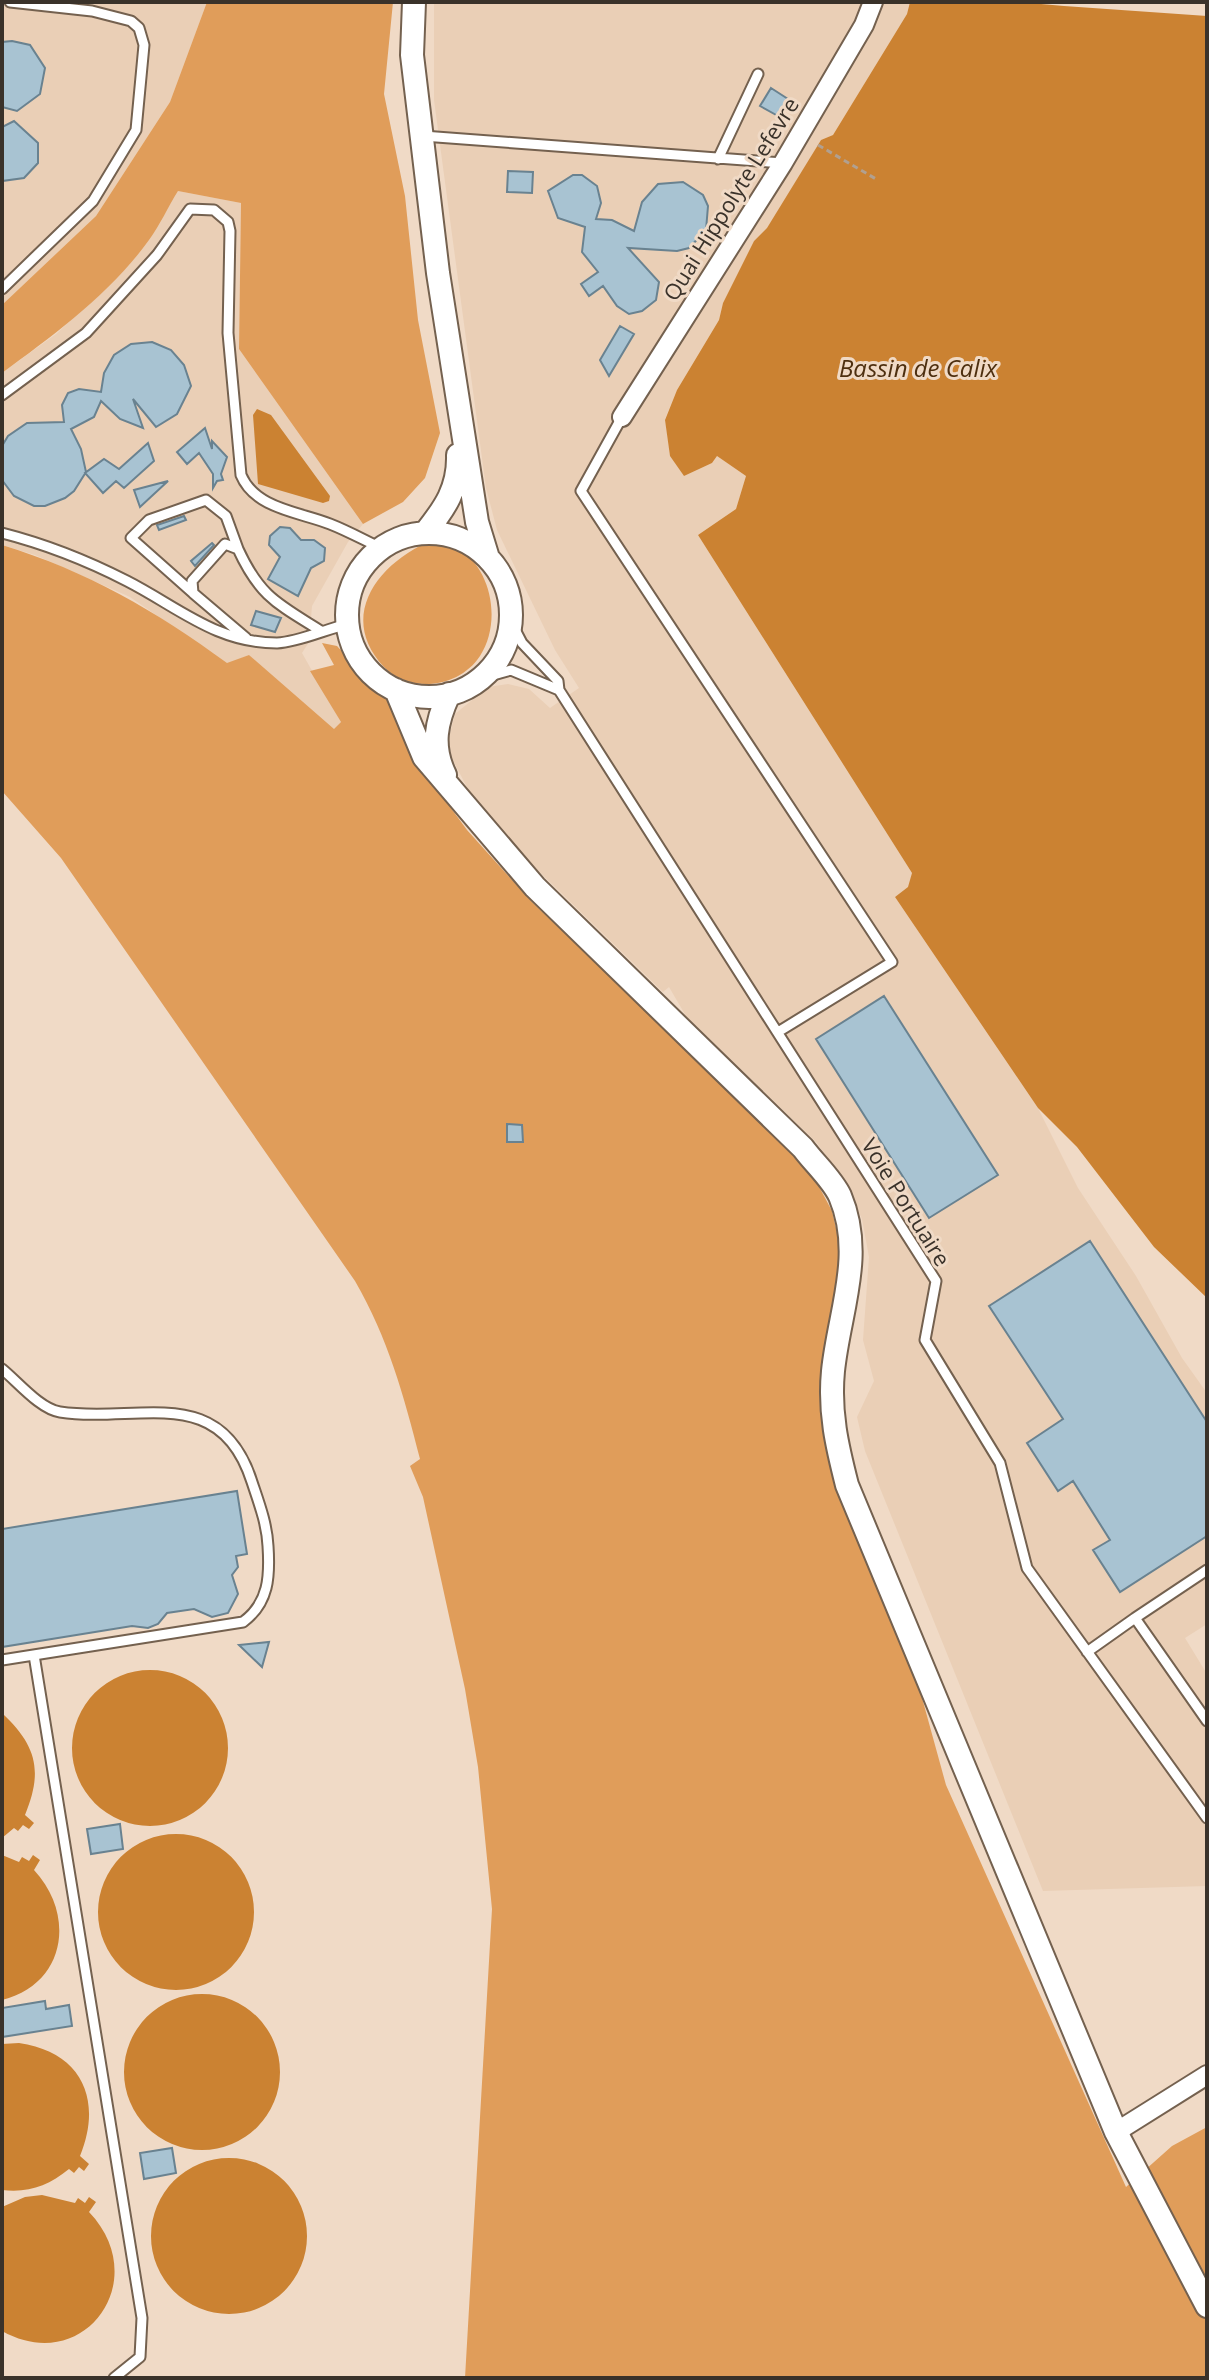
<svg xmlns="http://www.w3.org/2000/svg" width="1209" height="2380" viewBox="0 0 1209 2380" font-family="'Open Sans',sans-serif">
<style>
.built{fill:#eacfb6}
.green{fill:#e09d5a}
.water{fill:#cb8232}
.pier{fill:#f0dac6}
.building{fill:#a8c3d2;stroke:#698290;stroke-width:2}
.lines{fill:none;stroke-linecap:round;stroke-linejoin:round}
.service-casing{stroke:#74614f;stroke-width:13}
.minor-casing{stroke:#74614f;stroke-width:22}
.tertiary-casing{stroke:#74614f;stroke-width:26}
.path{stroke:#b1a090;stroke-width:3;stroke-dasharray:6 4;stroke-linecap:butt}
.service{stroke:#fff;stroke-width:9}
.minor{stroke:#fff;stroke-width:18}
.tertiary{stroke:#fff;stroke-width:22}
.labels{text-anchor:middle;stroke-width:6;stroke-linejoin:round;paint-order:stroke}
.street-label{font-size:22px;fill:#3a322a;stroke:#f0dac6}
.water-label{font-size:24px;font-style:italic;fill:#4e2f0f;stroke:#f0dac6}
</style>
<rect width="100%" height="100%" fill="#f0dac6"/>
<path class="built" d="M2,2H207L170,102L96,216L2,305Z
M434,2H910L907,14L833,135L821,140L768,228L754,241L723,303L719,320L677,390L665,419L670,455L684,476L712,463L717,456L746,476L736,509L698,535L912,873L909,887L895,897L1038,1108L1078,1188L1136,1276L1182,1358L1207,1393V1624L1185,1638L1207,1674V1886L1043,1891L865,1451L857,1417L874,1381L863,1340L869,1257L862,1219L846,1184L817,1143L686,1016L669,987L663,992L518,851L468,789L450,755L448,741L455,714L488,687L508,684L529,689L550,708L579,688L555,650L497,530L486,488L434,100Z
M178,191L241,203L239,349L363,524L348,542L312,606L309,642L302,653L341,722L334,730L249,655L227,664L130,597L35,555L2,545V373L56,334L105,288L148,241Z"/>
<path class="green" d="M207,2H393L384,94L405,196L418,320L440,433L425,478L403,502L363,524L239,349L241,203L178,191C168,207 160,225 149,240C111,293 54,335 2,373V305L96,216L170,102Z
M426,543C436,544 448,543 456,547C492,567 502,622 480,656C459,688 410,694 384,667C338,618 376,566 426,543Z
M2,545C87,571 156,611 227,663L249,655L334,729L341,722L310,671L334,665L322,643L337,646L391,704L431,781L467,830L532,902L792,1151L816,1181L832,1211L843,1258L840,1296L822,1365L825,1435L916,1676L946,1785L1126,2187L1172,2146L1207,2127V2378H465L492,1909L478,1767L465,1689L423,1497L410,1466L420,1459C404,1396 388,1338 355,1281L61,858L2,791Z"/>
<path class="water" d="M910,2H1207V1298L1154,1247L1077,1147L1038,1108L895,897L908,887L912,873L698,535L736,509L746,476L717,456L712,463L684,476L670,456L665,420L677,390L719,320L723,303L754,241L767,228L821,140L833,135L907,14Z
M257,409L271,415L330,496L329,501L323,503L258,484L253,415Z
M72 1748a78 78 0 1 1 156 0a78 78 0 1 1-156 0Z
M2,1713C37,1746 43,1771 25,1815L34,1823L29,1829L23,1825L18,1831L14,1828L2,1838Z
M98 1912a78 78 0 1 1 156 0a78 78 0 1 1-156 0Z
M2,1855L19,1862L22,1857L29,1861L33,1855L40,1860L34,1870C76,1915 66,1984 2,2000Z
M124 2072a78 78 0 1 1 156 0a78 78 0 1 1-156 0Z
M19,2043C82,2052 103,2100 80,2156L89,2164L84,2171L79,2167L74,2173L69,2169C48,2186 29,2193 2,2190V2044Z
M151 2236a78 78 0 1 1 156 0a78 78 0 1 1-156 0Z
M42,2195L75,2203L78,2198L85,2203L89,2197L96,2202L89,2212C154,2280 84,2377 2,2331V2207L25,2197Z"/>
<path class="pier" d="M1018,2H1207V16L1064,6Z"/>
<path class="building" d="M12,41L30,45L45,68L40,94L17,111L2,107V42Z
M771,88L788,99L778,116L760,106Z
M14,121L38,143V163L24,178L2,181V127Z
M508,171L533,172L532,193L507,192Z
M573,175H582L597,186L601,203L596,219L612,220L634,231L642,202L658,184L683,182L703,195L708,206L706,230L689,248L677,251L628,248L659,282L656,300L642,311L629,314L617,306L603,286L589,296L581,284L598,272L582,252L585,227L558,218L548,191Z
M620,326L634,334L609,376L600,360Z
M152,342L171,350L184,365L191,386L177,414L156,427L133,399L143,428L120,419L101,401L94,417L71,429L81,449L86,472L74,491L65,498L45,506H34L14,496L2,480V446L8,436L27,423L64,422L62,405L68,393L79,389L101,392L104,373L114,355L131,344Z
M205,428L212,449V441L227,457L221,474L223,480L217,481L213,488V474L199,453L187,464L177,452Z
M148,443L154,461L124,488L116,481L103,493L85,473L104,459L119,469Z
M168,481L140,507L134,490Z
M184,516L186,520L159,530L157,525Z
M280,527L290,528L301,540H314L325,548L324,561L311,568L298,596L268,579L280,557L269,545L270,536Z
M212,543L214,545L195,566L191,561Z
M256,611L281,618L275,632L251,625Z
M884,996L998,1175L929,1218L816,1039Z
M507,1124L522,1125L523,1142H507Z
M1090,1241L1207,1422V1536L1120,1592L1093,1550L1110,1540L1073,1481L1058,1491L1027,1443L1063,1419L989,1306Z
M237,1491L247,1554L236,1556L238,1567L232,1575L238,1594L228,1613L212,1617L194,1609L167,1613L158,1624L148,1628L132,1626L2,1647V1529Z
M269,1642L262,1667L239,1645Z
M120,1824L123,1849L91,1854L87,1829Z
M45,2001L46,2009L69,2005L72,2026L2,2037V2008Z
M172,2148L176,2173L144,2179L140,2153Z"/>
<g class="lines">
<defs>
<path id="service" d="M423,136L783,163
M718,159L758,74
M2,289L93,201L136,130L144,45L139,28L131,21L92,11L10,2
M2,395L86,333L157,255L190,209L214,210L228,222L230,231L228,333L241,475C255,509 300,512 330,524C348,531 364,540 381,548
M622,417L581,491L892,962L778,1032
M2,533C45,544 88,561 127,581C178,607 216,643 277,643C299,642 326,629 348,624
M193,593L131,538L149,520L206,500L226,516L238,549
M510,620L522,643L558,681L559,690L936,1281L925,1340L1000,1463L1027,1568L1207,1818
M246,638L193,593L192,581L225,544L238,549C260,597 278,604 321,631
M479,679L511,670L559,690
M2,1369C18,1382 40,1409 60,1412C137,1424 220,1381 252,1482C259,1503 267,1524 268,1546C270,1576 269,1603 243,1622L2,1660
M1207,1570L1135,1618L1207,1721
M1087,1652L1135,1618
M34,1655L142,2318L140,2357L114,2378"/>
<path id="minor" d="M622,417L783,163L864,25L873,2
M1116,2132L1207,2075"/>
<path id="tertiary" d="M414,2L412,55L438,273L477,522L488,558
M425,533C445,508 459,488 458,455
M347 615a82 82 0 1 1 164 0a82 82 0 1 1-164 0Z
M396,690L424,757L535,887L803,1148C814,1163 832,1179 840,1196C865,1255 839,1312 833,1371C829,1412 837,1446 847,1485L1116,2132L1207,2306
M445,775C431,746 436,722 449,694"/>
</defs>
<use href="#service" class="service-casing"/>
<use href="#minor" class="minor-casing"/>
<use href="#tertiary" class="tertiary-casing"/>
<path class="path" d="M818,145L876,179"/>
<use href="#service" class="service"/>
<use href="#minor" class="minor"/>
<use href="#tertiary" class="tertiary"/>
</g>
<g class="labels">
<g class="street-label">
<text transform="translate(731 199) rotate(-58)" y="8">Quai Hippolyte Lefevre</text>
<text transform="translate(906 1202) rotate(58)" y="8">Voie Portuaire</text>
</g>
<g class="water-label">
<text x="918" y="377">Bassin de Calix</text>
</g>
</g>
<rect width="1209" height="2380" fill="none" stroke="#3a322a" stroke-width="8"/>
</svg>
